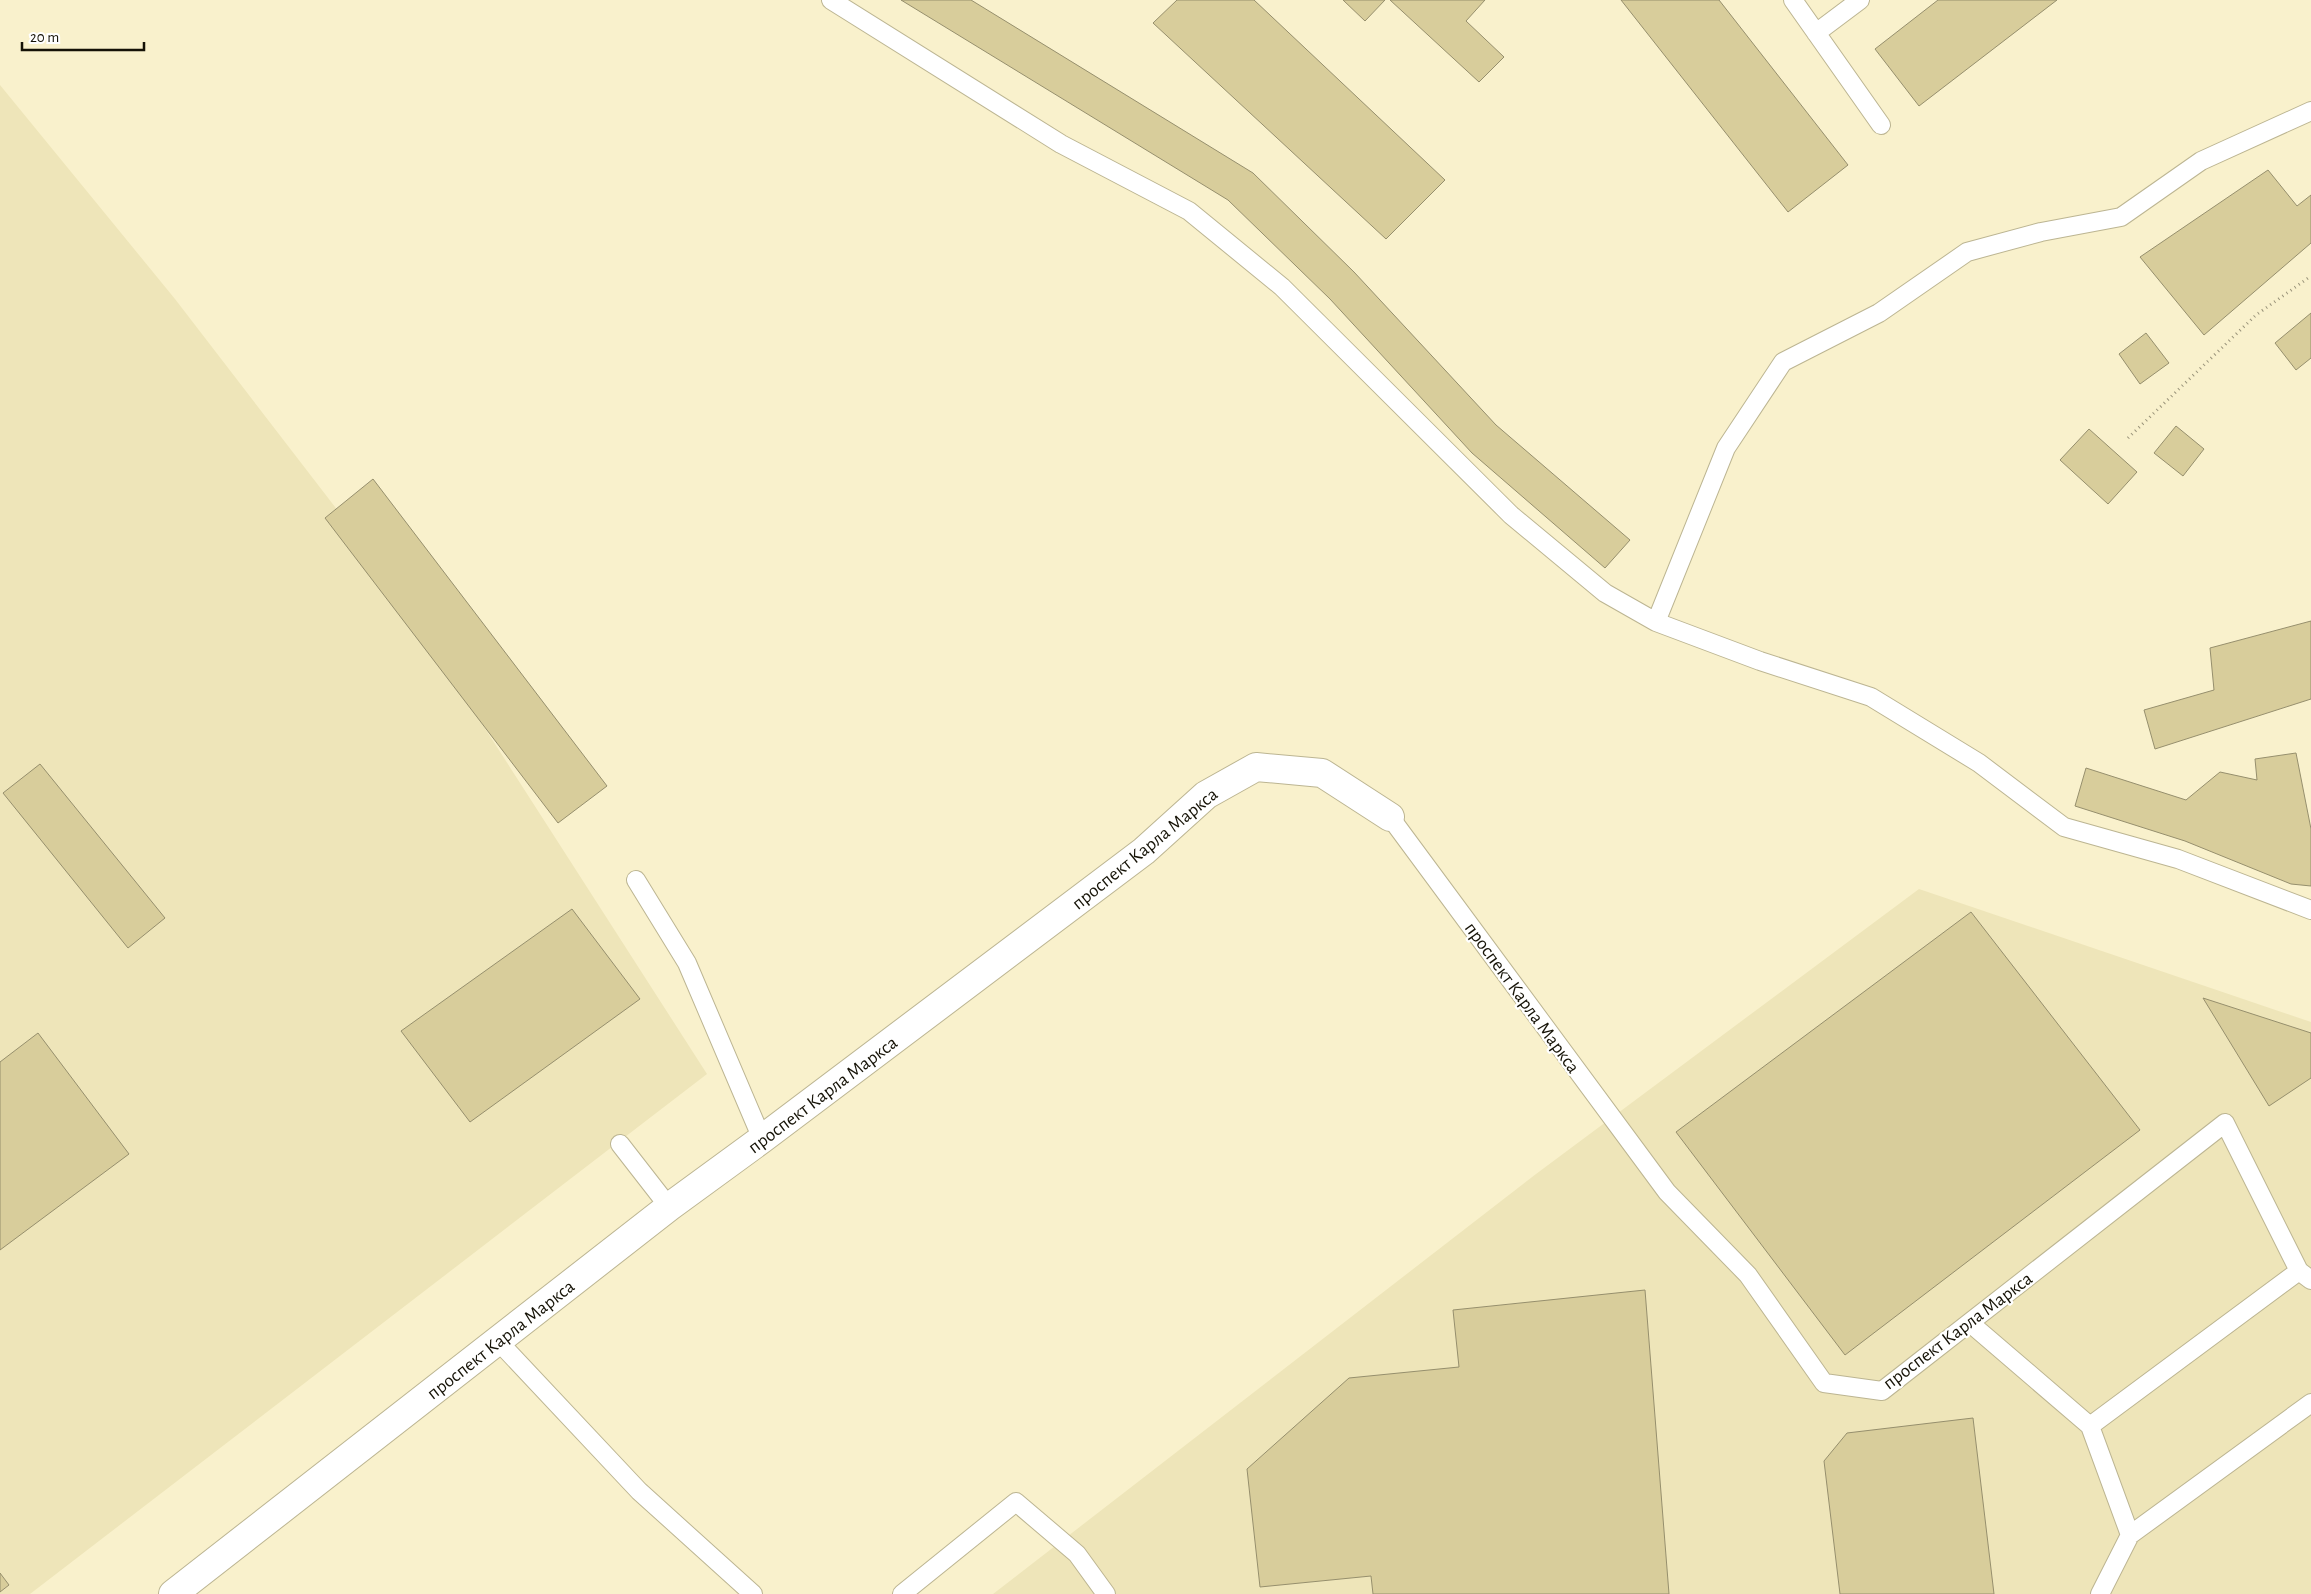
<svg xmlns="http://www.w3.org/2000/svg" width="2311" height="1594" viewBox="0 0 2311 1594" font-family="'Alegreya Sans',sans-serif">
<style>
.built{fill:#eee5b9}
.building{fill:#d8cd9b;stroke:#968f6d}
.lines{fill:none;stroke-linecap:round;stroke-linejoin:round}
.service-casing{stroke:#bcb592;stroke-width:20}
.minor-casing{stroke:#bcb592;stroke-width:30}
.path{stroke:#9a947a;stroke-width:3;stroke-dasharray:1 4;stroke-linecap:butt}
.service{stroke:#fff;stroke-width:18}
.minor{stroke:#fff;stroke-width:28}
.labels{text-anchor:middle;stroke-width:4.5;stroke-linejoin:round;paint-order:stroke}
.street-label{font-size:19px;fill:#151206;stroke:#fff}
</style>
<rect width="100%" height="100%" fill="#f9f1cc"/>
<path class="built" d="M0,85L175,299L382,568L707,1074L30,1594H0Z
M1919,889L2311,1022V1594H993L1536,1174Z"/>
<path class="building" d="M901,0H971L1253,173L1354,272L1496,425L1630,540L1605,568L1472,453L1330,299L1228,200Z
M1177,0H1254L1445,180L1386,239L1153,23Z
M1343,0H1385L1365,21Z
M1390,0H1485L1466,21L1504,57L1479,82Z
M1621,0H1719L1848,165L1788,212Z
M1938,0H2057L1919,106L1875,49Z
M2268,170L2297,206L2311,195V243L2204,335L2140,257Z
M2311,313V358L2296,370L2275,343Z
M2146,333L2169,363L2140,384L2119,354Z
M2176,426L2204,449L2183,476L2154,453Z
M2089,429L2137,472L2108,504L2060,460Z
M373,479L607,786L558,823L325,518Z
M2311,621V699L2155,749L2144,710L2214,690L2210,648Z
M2296,753L2311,829V886L2291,884L2185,841L2075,806L2086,768L2186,800L2220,772L2257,780L2255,759Z
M40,764L165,918L128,948L3,793Z
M572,909L640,999L470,1122L401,1031Z
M1971,912L2140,1130L1845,1355L1676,1132Z
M2203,998L2311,1033V1078L2269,1106Z
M38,1033L129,1154L0,1250V1062Z
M1645,1290L1669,1594H1373L1371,1576L1260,1587L1247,1469L1349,1378L1459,1367L1453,1310Z
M1973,1418L1994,1594H1840L1824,1461L1847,1433Z
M0,1573L9,1585L0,1592Z"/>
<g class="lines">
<defs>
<path id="service" d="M831,0L1061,144L1189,211L1282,287L1511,515L1605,593L1656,622L1760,661L1871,697L1979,763L2064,827L2178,859L2311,910
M1793,0L1881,125
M1816,33L1860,0
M1656,622L1726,448L1783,362L1879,313L1967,252L2041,232L2121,217L2201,161L2311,111
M1390,817L1667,1192L1748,1275L1824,1383L1882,1391L2225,1123L2299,1271L2311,1280
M636,880L687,963L762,1139
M620,1144L669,1207
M1970,1323L2090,1426L2130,1535L2100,1594
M498,1341L639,1491L753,1594
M2090,1426L2299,1271
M2130,1535L2311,1403
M902,1594L1016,1502L1077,1554L1106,1594"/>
<path id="minor" d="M173,1594L669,1207L762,1139L1144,851L1206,795L1256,767L1322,773L1390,817"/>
</defs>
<use href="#service" class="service-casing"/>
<use href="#minor" class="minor-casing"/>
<path class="path" d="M2128,438L2256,315L2311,276"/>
<use href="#service" class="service"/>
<use href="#minor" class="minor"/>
</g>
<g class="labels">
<g class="street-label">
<text transform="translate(1144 848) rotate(-39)" y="7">проспект Карла Маркса</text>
<text transform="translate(1523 997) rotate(54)" y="7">проспект Карла Маркса</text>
<text transform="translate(822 1094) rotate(-37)" y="7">проспект Карла Маркса</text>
<text transform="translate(1957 1330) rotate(-37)" y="7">проспект Карла Маркса</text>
<text transform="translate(500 1339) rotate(-38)" y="7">проспект Карла Маркса</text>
</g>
</g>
<path d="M22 42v8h122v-8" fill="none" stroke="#151206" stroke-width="2.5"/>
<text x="30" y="42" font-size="15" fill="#151206" stroke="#ffffff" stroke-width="4" paint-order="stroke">20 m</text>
</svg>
